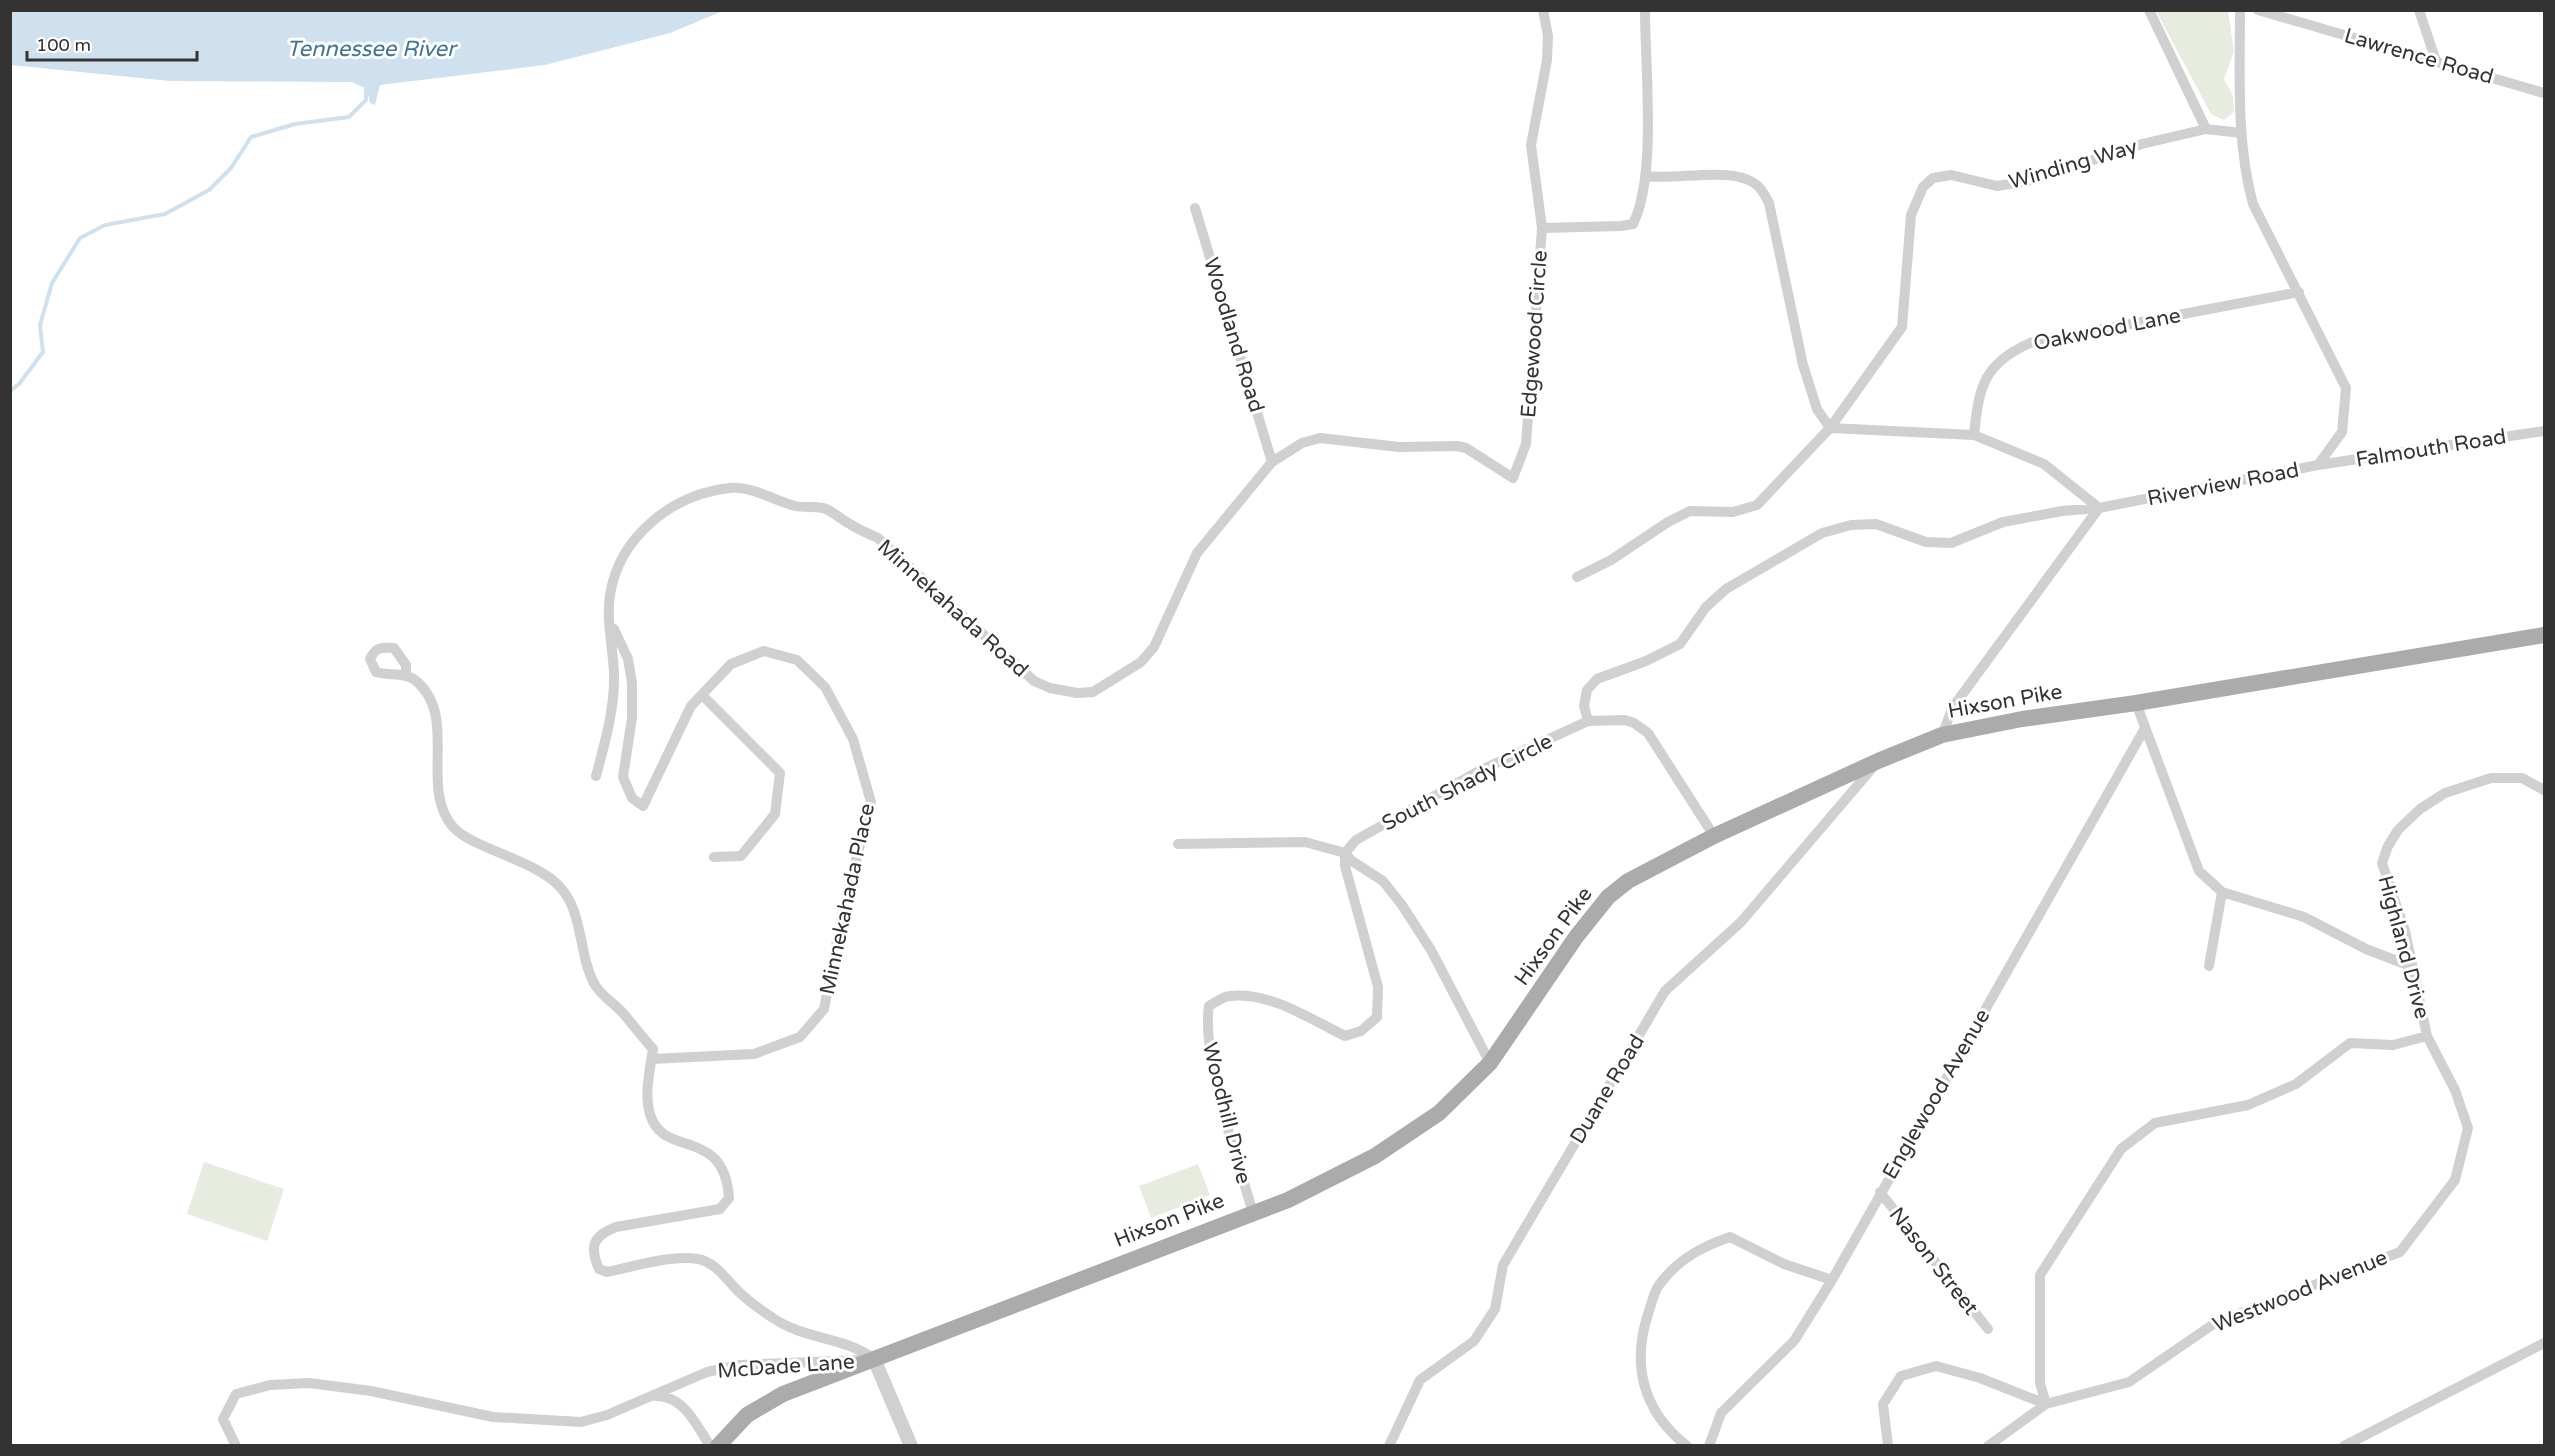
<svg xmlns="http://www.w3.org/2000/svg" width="2555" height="1456" viewBox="0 0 2555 1456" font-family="'Varela Round',sans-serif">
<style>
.green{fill:#e6ecdf}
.water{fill:#cfe1ee}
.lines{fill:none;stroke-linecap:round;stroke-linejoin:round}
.stream{stroke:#cfe1ee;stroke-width:4}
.minor{stroke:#d0d0d0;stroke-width:10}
.tertiary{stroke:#d0d0d0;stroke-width:14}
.primary{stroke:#ababab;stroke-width:16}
.labels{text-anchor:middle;stroke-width:6;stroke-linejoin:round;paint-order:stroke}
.street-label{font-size:21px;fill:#333;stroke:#fff}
.water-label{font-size:22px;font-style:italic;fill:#407496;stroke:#fff}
</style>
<rect width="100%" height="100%" fill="#fff"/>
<path class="green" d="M2156,11H2228L2234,51L2224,79L2233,96L2234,112L2224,120L2211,114Z
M204,1162L284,1189L267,1241L187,1214Z
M1198,1164L1210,1195L1151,1218L1139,1186Z"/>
<path class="water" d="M11,10H723V11L670,33L545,65L380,85L375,105L370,103L367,89L352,82L170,81L11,65Z"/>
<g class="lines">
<path class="stream" d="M10,391L19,384L43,352L40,325L52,283L80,238L105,225L165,214L209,190L231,168L251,137L295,124L349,117L366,100V85"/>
<path class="minor" d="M2149,10L2206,129
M2240,10C2240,75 2236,142 2253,204L2346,388L2342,432L2318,465
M2258,10L2544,93
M2419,10L2436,61
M1647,176C1678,181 1735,164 1759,187C1763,191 1766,198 1769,203L1803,365L1817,409L1830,428
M1195,208L1272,462
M1542,228L1621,226L1633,224C1657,176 1645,67 1645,10
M1830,428L1974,435L2044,464L2099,508
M1974,435C1979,387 1983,364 2030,343L2299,292
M1577,577L1611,560L1668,522L1690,511L1733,512L1757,505L1830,428L1902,327L1911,215L1923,187L1933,178L1951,175L1997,186L2028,181L2142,144L2206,129L2241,133
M614,629L628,659L632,683V718L623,777L632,798L643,806L691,706L731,664L764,651L797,660L825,687L853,739L871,802L842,915L824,1009L800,1037L754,1054L652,1059
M406,676V665L394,648C381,647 376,647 370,659L376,672C388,676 405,672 415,680C460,716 418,787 453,827C473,849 536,860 560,887C584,913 578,955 595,985C601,995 613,1003 621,1011C632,1023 642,1037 653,1049C650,1070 644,1094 650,1114C663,1160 724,1125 729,1198L720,1209L616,1227C593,1236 589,1246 599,1269L607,1272C632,1267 673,1254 698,1259C716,1262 728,1282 740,1293C750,1302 762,1311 773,1318C805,1340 843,1336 874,1359
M702,695L780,773L775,814L741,856L714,857
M2136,703L2199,871L2222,892L2304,917L2366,949L2413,967
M1588,721L1584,706L1587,690L1597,679L1646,661L1680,644L1706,607L1726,589L1822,533L1851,525L1876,524L1926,542L1951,543L2003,522L2062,511L2099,508L2318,465L2544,431
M1942,735L1953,707L2099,508
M596,776C605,742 615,708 614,673C613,648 606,619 610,595C619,537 672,494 730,488C753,486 774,501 795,506C804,508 814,506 823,508C832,510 841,520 850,524C859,530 869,534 878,538L1034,681L1050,688L1077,693L1093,692L1141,662L1154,647L1197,553L1272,462L1302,443L1320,438L1399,447L1457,446L1466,448L1513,478L1526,444L1542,228L1531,145L1547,60L1548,36L1543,10
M1178,844L1305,842L1345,853L1352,861L1383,881L1402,905L1431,950L1490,1063
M2209,966L2222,892
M1880,1192L1988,1329
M1253,1213C1238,1161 1201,1056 1209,1006C1215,1003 1223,996 1230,996C1269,991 1312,1020 1345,1036L1361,1031L1377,1017L1378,987L1345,866V853L1356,840L1477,772L1588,721L1625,720L1634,723L1648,733L1714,836
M656,1396C684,1396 696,1424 710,1446
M2046,1404L2040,1383V1275L2121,1149L2155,1123L2248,1105L2296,1084L2350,1043L2393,1045L2427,1036
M236,1446L223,1419L236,1394L270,1385L309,1383L371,1391L493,1417L581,1422L607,1415L707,1372L740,1365L862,1360
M1389,1446L1420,1380L1474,1341L1495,1309L1503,1265L1665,991L1741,922L1874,766
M1687,1446C1642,1411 1631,1363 1649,1311C1652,1302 1654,1292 1659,1285C1677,1260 1701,1247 1730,1237L1784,1264L1832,1280
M1709,1446L1721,1413L1794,1341L1832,1280L2145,728
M1888,1446L1883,1404L1901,1376L1936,1366L1980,1378L2046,1404
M1988,1446L2046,1404L2129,1382L2215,1323L2400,1252L2455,1180L2468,1128L2455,1090L2427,1036L2405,931L2382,863L2388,846L2398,830L2420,809L2445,793L2491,778H2522L2544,790
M2344,1446L2544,1343"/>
<path class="tertiary" d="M874,1359L911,1446"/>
<path class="primary" d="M718,1446L747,1415L783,1394L1288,1200L1375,1156L1439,1113L1490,1063L1576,937L1608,897L1628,881L1714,836L1878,761L1942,735L2022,719L2136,703L2544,635"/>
</g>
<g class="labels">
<g class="street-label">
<text transform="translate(2419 56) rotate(16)" y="7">Lawrence Road</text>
<text transform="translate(2073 164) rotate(-16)" y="7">Winding Way</text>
<text transform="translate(2107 329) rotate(-11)" y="7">Oakwood Lane</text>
<text transform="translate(1534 334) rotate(-86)" y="7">Edgewood Circle</text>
<text transform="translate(1234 335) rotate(73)" y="7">Woodland Road</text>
<text transform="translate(2431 448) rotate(-9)" y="7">Falmouth Road</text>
<text transform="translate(2223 484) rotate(-11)" y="7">Riverview Road</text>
<text transform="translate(953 608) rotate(42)" y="7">Minnekahada Road</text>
<text transform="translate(2005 701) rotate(-10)" y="7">Hixson Pike</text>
<text transform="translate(1467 782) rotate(-27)" y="7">South Shady Circle</text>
<text transform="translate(847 899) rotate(-78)" y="7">Minnekahada Place</text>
<text transform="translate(1553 936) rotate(-54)" y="7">Hixson Pike</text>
<text transform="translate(2404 947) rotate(75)" y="7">Highland Drive</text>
<text transform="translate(1607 1089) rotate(-59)" y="7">Duane Road</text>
<text transform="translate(1936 1094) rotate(-60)" y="7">Englewood Avenue</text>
<text transform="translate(1227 1113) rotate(76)" y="7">Woodhill Drive</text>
<text transform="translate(1169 1220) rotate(-21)" y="7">Hixson Pike</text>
<text transform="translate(1934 1261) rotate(52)" y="7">Nason Street</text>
<text transform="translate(2300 1291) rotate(-22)" y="7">Westwood Avenue</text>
<text transform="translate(786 1366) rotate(-4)" y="7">McDade Lane</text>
</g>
<g class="water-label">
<text x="371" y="56">Tennessee River</text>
</g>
</g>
<rect width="2555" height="1456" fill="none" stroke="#333333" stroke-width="24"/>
<path d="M27 51v9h170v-9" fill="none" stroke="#333333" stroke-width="3"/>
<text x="36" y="51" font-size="18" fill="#333333" stroke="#ffffff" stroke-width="4.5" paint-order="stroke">100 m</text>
</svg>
